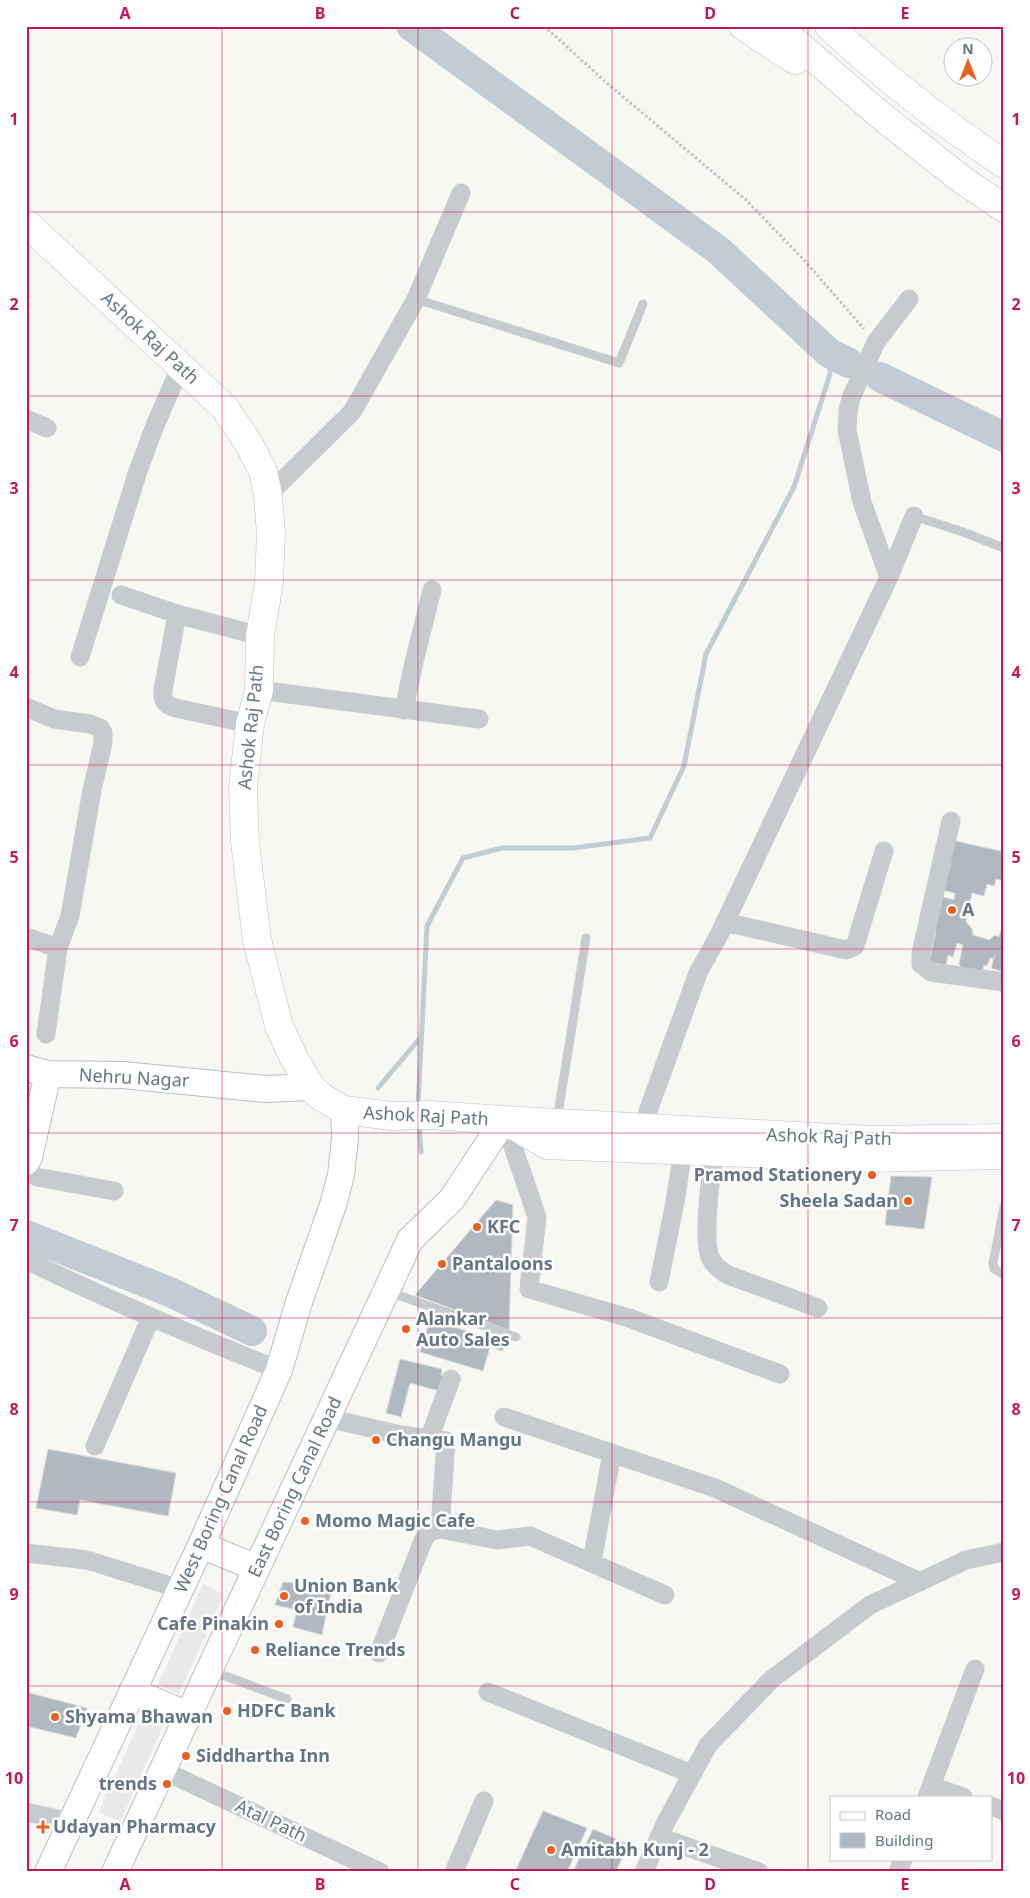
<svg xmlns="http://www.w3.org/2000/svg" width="1030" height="1898" viewBox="0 0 1030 1898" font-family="'Noto Sans',sans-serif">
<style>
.built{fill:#e8e9e8}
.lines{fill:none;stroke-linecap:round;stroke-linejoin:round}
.stream{stroke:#c2ccd2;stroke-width:5}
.river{stroke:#c2ccd2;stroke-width:30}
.building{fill:#b2b8bf;stroke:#d9d9d7}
.secondary-casing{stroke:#b9bec3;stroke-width:28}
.primary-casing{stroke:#babec2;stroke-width:29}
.highway-casing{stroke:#b9bcc0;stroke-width:29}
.path{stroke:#c1c2c5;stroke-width:3;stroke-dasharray:2.5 2.5;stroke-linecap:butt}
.lane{stroke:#c7cbce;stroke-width:9}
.street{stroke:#c7cbce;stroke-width:19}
.secondary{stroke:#fff;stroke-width:26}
.primary{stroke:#fff;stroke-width:28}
.highway{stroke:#fff;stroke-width:28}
.grid{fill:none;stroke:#c2185b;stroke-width:1;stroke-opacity:0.55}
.poi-dot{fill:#ed5e1f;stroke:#fff;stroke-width:2}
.labels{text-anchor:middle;stroke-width:5;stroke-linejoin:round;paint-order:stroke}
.street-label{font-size:18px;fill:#657587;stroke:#fff}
.poi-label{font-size:18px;font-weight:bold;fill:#657587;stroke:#fff;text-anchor:start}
.neatline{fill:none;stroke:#c2185b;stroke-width:2}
.grid-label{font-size:16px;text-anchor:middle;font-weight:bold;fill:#c2185b}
</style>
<rect width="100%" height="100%" fill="#f7f8f4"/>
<path class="built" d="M203,1584L224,1594L179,1694L158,1685Z
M144,1712L165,1721L120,1822L99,1812Z"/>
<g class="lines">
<path class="stream" d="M378,1088L421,1037
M418,1106L427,926L463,858L502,848H573L650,838L684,766L706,654L794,487L830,374L829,353
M419,1122L421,1152"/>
<path class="river" d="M411,26L718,250L829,353L849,363
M880,377L1004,437
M26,1235L170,1292L252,1331"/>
</g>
<path class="building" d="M952,840L1004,852V868L1001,880L996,879L994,886L987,884L984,896L972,893L966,922L972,929L973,935L989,940L995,935L999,937L1004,920V972L991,968L995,955L994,959L990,958L987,966L984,965L981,976L962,968L959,964L963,945L957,943L953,957L948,955L946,965L929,962L936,932L931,930L939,896L954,900L955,893L937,889Z
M891,1176L932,1177L924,1229L885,1225Z
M496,1200L513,1205L509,1330L415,1295Z
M430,1320L505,1342L503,1351L490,1347L483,1371L420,1352Z
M400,1359L442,1369L441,1375L447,1377L443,1392L410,1383L401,1417L386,1413Z
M48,1449L176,1473L168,1516L80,1500L77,1515L36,1508Z
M283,1582L332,1586L322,1635L293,1627L297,1610L275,1605Z
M26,1692L87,1708L76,1738L26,1726Z
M543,1811L587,1828L567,1872H515Z
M593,1829L628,1844L616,1872H573Z"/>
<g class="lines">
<defs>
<path id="secondary" d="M26,1068L48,1074
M26,1162L29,1157L48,1074L123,1075L265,1089L311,1087
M201,1545L257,1568
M132,1691L188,1715
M48,1872L201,1545L279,1370L299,1302L333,1205L341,1175L345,1138L344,1110
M115,1872L410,1240L452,1199L504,1120"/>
<path id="primary" d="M26,223L224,407L249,444L263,471L268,495L271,534L269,582L260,636L259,690L250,724L243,788L245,842L257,940L279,1026L294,1058L311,1087L320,1096L344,1110L392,1116L430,1115L504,1120
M1004,1138L870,1140L504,1120L547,1145L868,1158L1004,1155"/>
<path id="highway" d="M743,26L795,60
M777,26L880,115L961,179L1004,208
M829,26C883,77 942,122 1004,164"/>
</defs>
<use href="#secondary" class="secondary-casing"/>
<use href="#primary" class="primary-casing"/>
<use href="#highway" class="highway-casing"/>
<path class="path" d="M544,26L609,85L746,200L805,261L864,329"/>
<path class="lane" d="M416,299L619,363L643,304
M914,516L963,532L1004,548
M557,1121L586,938
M1004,1207L993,1263L994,1269L1004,1275
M389,1292L516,1337
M212,1671L287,1699"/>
<path class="street" d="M26,419L47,428
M268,495L352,412L416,299L461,193
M889,577L862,502L847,430L848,411L851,398L876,342L909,299
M121,595L177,614L260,636
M177,614L163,690C162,701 165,705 176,708L250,724
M80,657L138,471L156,423L181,366
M259,690L479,719
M26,707L54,719L90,724L100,728L103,733V743L92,790L70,916L58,948L46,1034
M404,710L414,662L432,590
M951,821L921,953V964L931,972L1004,982
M725,922L846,950L855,946L884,851
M26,937L58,948
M504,1120L537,1217L529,1289L629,1318L780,1374
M649,1129L648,1111L698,973L719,935L889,577L914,516
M713,1152C712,1175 701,1241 711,1259C715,1267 721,1271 728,1275L818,1308
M26,1170L37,1177L114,1191
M26,1260C109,1300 193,1336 279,1370
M659,1282L675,1202L683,1150
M504,1417L715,1488L920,1582
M327,1418L401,1435L446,1441L440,1529
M429,1439L451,1379
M95,1446L151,1317
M26,1553L87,1560L180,1589
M592,1562L612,1453
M379,1653L423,1541C427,1533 431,1530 440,1529L497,1540L530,1536L665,1595
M488,1692L692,1774
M162,1770L380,1872
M931,1786L963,1797
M927,1797L975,1669
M991,1806L1004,1811
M26,1812L71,1822
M659,1837L759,1872
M454,1872L484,1801
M644,1872L666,1822L708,1745L772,1679L870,1605L966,1560L1004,1552
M898,1872L903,1859"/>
<use href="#secondary" class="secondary"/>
<use href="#primary" class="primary"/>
<use href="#highway" class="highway"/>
</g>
<path class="grid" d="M222,26V1872M418,26V1872M612,26V1872M808,26V1872M26,212H1004M26,396H1004M26,580H1004M26,765H1004M26,949H1004M26,1133H1004M26,1318H1004M26,1502H1004M26,1686H1004"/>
<g class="poi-dot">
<circle cx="952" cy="910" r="5"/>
<circle cx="872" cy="1175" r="5"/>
<circle cx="908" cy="1201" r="5"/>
<circle cx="477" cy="1227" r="5"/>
<circle cx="442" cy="1264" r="5"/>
<circle cx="406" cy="1329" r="5"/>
<circle cx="376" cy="1440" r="5"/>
<circle cx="305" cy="1521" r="5"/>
<circle cx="284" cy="1596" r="5"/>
<circle cx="279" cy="1624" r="5"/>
<circle cx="255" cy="1650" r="5"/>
<circle cx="227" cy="1711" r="5"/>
<circle cx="55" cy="1717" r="5"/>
<circle cx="186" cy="1756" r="5"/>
<circle cx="167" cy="1784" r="5"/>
<path d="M40.5 1819.5h5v5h5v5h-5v5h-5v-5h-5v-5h5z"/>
<circle cx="551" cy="1850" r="5"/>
</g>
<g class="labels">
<g class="street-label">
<text transform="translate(150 338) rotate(43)" y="6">Ashok Raj Path</text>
<text transform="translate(251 727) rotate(-84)" y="6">Ashok Raj Path</text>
<text transform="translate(134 1078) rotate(3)" y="6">Nehru Nagar</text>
<text transform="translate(426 1116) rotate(3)" y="6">Ashok Raj Path</text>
<text transform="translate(829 1137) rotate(2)" y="6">Ashok Raj Path</text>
<text transform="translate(295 1487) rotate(-65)" y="6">East Boring Canal Road</text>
<text transform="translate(221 1499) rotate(-66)" y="6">West Boring Canal Road</text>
<text transform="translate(271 1821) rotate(25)" y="6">Atal Path</text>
</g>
<g class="poi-label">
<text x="962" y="916">A</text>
<text x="862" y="1181" text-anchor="end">Pramod Stationery</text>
<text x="898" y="1207" text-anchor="end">Sheela Sadan</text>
<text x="487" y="1233">KFC</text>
<text x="452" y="1270">Pantaloons</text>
<text x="416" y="1325">Alankar<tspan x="416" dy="21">Auto Sales</tspan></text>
<text x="386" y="1446">Changu Mangu</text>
<text x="315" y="1527">Momo Magic Cafe</text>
<text x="294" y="1592">Union Bank<tspan x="294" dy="21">of India</tspan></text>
<text x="269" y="1630" text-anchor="end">Cafe Pinakin</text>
<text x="265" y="1656">Reliance Trends</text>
<text x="237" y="1717">HDFC Bank</text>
<text x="65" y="1723">Shyama Bhawan</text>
<text x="196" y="1762">Siddhartha Inn</text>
<text x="157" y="1790" text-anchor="end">trends</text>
<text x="53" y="1833">Udayan Pharmacy</text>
<text x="561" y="1856">Amitabh Kunj - 2</text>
</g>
</g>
<rect width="1030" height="1898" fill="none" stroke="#ffffff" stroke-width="55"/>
<rect x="830" y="1796" width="162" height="65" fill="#ffffff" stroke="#c1c8cf"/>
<rect x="840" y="1812" width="25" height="8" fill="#ffffff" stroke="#c1c8cf"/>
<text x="875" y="1820" font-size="15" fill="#657587">Road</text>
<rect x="840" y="1833" width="25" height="15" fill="#b2b8bf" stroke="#c1c8cf"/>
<text x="875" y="1846" font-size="15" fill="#657587">Building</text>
<g transform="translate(968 62)"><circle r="24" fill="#ffffff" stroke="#c1c8cf"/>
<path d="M0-4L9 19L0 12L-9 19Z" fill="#ed5e1f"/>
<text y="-8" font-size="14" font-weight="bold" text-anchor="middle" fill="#657587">N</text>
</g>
<rect x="28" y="28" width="974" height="1842" class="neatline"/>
<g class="grid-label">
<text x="125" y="19">A</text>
<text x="320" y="19">B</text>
<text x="515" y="19">C</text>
<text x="710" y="19">D</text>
<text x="905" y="19">E</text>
<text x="14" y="125">1</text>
<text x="1016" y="125">1</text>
<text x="14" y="310">2</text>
<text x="1016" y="310">2</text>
<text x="14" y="494">3</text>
<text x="1016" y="494">3</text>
<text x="14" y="678">4</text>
<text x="1016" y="678">4</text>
<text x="14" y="863">5</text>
<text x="1016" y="863">5</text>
<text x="14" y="1047">6</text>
<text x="1016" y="1047">6</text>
<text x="14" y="1231">7</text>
<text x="1016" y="1231">7</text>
<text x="14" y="1415">8</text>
<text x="1016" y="1415">8</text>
<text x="14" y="1600">9</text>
<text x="1016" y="1600">9</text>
<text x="14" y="1784">10</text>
<text x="1016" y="1784">10</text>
<text x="125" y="1890">A</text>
<text x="320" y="1890">B</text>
<text x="515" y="1890">C</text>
<text x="710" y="1890">D</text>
<text x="905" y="1890">E</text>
</g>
</svg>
